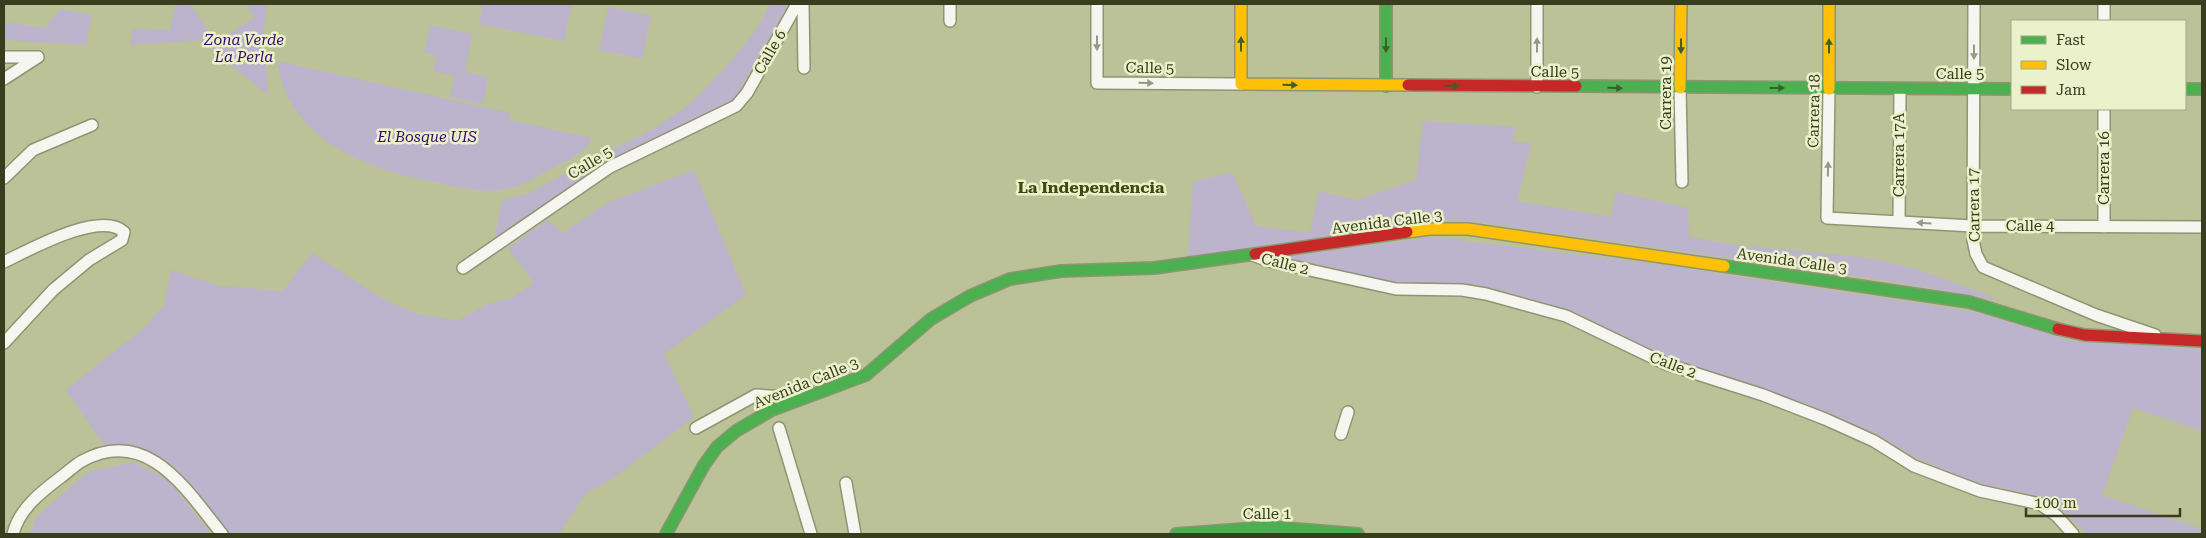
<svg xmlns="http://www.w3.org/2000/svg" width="2206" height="538" viewBox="0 0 2206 538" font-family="'Roboto Serif',serif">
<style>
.green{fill:#bcb3cc}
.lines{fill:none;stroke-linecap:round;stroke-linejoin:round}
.street-casing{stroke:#8f9473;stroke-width:14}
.fast-casing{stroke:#8f9473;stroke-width:14}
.slow-casing{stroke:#8f9473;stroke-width:14}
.jam-casing{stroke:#8f9473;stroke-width:14}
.street{stroke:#f5f6f0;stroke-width:11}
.fast{stroke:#4caf50;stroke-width:11}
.slow{stroke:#ffc107;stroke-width:11}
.jam{stroke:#c62828;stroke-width:11}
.oneway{fill:#969a86}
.oneway2{fill:#3e5f2c}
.labels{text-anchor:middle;stroke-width:5;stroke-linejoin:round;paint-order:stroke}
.park-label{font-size:15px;font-style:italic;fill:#360a6a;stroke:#eaf1cb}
.street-label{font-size:15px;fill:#383d1d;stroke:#eaf1cb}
.neighbourhood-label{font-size:16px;font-weight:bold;fill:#41490c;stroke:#eaf1cb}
</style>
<rect width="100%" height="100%" fill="#bbc298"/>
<path class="green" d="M175,4H190L216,42L254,18L246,4H267L264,31L268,95L201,40L130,45L133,29L170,30Z
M483,4H572L564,41L479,24Z
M770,4H789L732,103L615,159L494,241L502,201L526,194L657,127L689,105L727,66L756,30Z
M608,7L651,16L642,59L599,50Z
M61,9L92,15L86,45L4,40V22L44,28Z
M430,25L472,34L465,72L488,77L483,104L450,97L455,76L433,71L437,56L424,53Z
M277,61L510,113L509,120L592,138C586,153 568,160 554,167C538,176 520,187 502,190C479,193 456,187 434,182C364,168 289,140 277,61Z
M1423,121L1516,127L1513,141L1531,144L1517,201L1611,217L1616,192L1688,208L1689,237L1736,245L1870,258L1919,270L2004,301L1869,278L1471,221L1440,220L1188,257L1193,182L1232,172L1256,226L1310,233L1319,191L1356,200L1416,180Z
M694,170L746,295L664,354L694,417L615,477L586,493L559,534H230L206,502L174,466L141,447L105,446L66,390L145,327L164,305L171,270L220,286L283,291L312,253L381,298L415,313L457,321L486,305L513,297L534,283L508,248L547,220L563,233L609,202Z
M1432,237L1648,263L1930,305L1978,313L2073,341L2202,349V431L2133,408L2102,495L2202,529V534H2087L2061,509L2048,502L2025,493L1979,484L1916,458L1875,433L1778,394L1737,383L1683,364L1639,345L1580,314L1496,289L1471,285H1407L1386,283L1274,258Z
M133,462L168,480L211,534H30L37,516L88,472Z"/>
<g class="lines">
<defs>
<path id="street" d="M803,4L804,68
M950,4V21
M1097,4V83L1241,84
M1537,4V87
M1974,4L1973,240L1976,254L1983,267L2096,315L2155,335
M2104,21V4
M4,57H37
M4,79L38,57
M1680,88L1682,182
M1829,89L1827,218L1973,226L2202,227
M4,178L33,150L92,125
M1899,222L1900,89
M2104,227V109
M1252,255L1269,261L1396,289L1462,290L1486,294L1566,316L1666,364L1763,395L1825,419L1874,441L1914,466L1980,491L2040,504L2057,516L2073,534
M4,262C29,250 100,210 124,232L122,240L89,260L53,290L4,343
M463,268L610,167L736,106L747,93L797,4
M696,428L756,395L799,398
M779,428L811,534
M1341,434L1348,412
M846,483L855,534
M13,534C19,509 41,492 61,477C68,472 75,465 82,461C148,425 187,491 222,534"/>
<path id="fast" d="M1386,4V86
M1576,86L2012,89
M2185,89H2202
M1724,266L1969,302L2058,329
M666,534L704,465L717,447L736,431L772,410L866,375L931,319L970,296L1010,279L1061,271L1154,268L1255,254
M1176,534L1271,527L1358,534"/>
<path id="slow" d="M1241,4V84L1408,85
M1829,4V89
M1680,88L1681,4
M1407,232L1430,229H1468L1724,266"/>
<path id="jam" d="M1408,85L1576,86
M1255,254L1407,232
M2058,329L2085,335L2202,341"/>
</defs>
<use href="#street" class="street-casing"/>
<use href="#fast" class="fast-casing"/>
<use href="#slow" class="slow-casing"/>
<use href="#jam" class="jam-casing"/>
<use href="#street" class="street"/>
<use href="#fast" class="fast"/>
<use href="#slow" class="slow"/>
<use href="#jam" class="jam"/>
</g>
<defs><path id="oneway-solid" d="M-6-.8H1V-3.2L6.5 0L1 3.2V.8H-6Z" transform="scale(1.25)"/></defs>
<g class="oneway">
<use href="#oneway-solid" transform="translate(1097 43) rotate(90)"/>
<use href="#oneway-solid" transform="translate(1537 45) rotate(-90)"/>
<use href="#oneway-solid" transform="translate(1974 52) rotate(90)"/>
<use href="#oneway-solid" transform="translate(1146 83) rotate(1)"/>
<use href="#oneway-solid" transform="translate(1828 169) rotate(-89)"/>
<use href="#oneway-solid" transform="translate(1924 223) rotate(-177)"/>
</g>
<g class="oneway2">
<use href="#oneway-solid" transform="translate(1241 44) rotate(-90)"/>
<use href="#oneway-solid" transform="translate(1386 45) rotate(90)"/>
<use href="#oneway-solid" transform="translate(1681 46) rotate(90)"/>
<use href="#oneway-solid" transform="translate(1829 46) rotate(-90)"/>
<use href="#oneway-solid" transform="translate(1290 85) rotate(1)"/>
<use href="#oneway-solid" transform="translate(1452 86) rotate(1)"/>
<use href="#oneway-solid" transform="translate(1615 88) rotate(1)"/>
<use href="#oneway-solid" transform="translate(1777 88)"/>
</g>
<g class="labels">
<g class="park-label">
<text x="244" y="45">Zona Verde<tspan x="244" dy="17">La Perla</tspan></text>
<text x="427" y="142">El Bosque UIS</text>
</g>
<g class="street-label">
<text transform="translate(770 52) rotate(-60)" y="5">Calle 6</text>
<text transform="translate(1150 68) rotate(1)" y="5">Calle 5</text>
<text transform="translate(1555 72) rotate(1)" y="5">Calle 5</text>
<text x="1960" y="79">Calle 5</text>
<text transform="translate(1666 93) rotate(-90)" y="5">Carrera 19</text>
<text transform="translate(1814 111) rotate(-89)" y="5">Carrera 18</text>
<text transform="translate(1899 155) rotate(-90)" y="5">Carrera 17A</text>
<text transform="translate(590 163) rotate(-31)" y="5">Calle 5</text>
<text transform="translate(2104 168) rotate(-90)" y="5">Carrera 16</text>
<text transform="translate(1974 205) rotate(-91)" y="5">Carrera 17</text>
<text transform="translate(1387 222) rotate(-7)" y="5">Avenida Calle 3</text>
<text x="2030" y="231">Calle 4</text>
<text transform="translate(1792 261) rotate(8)" y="5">Avenida Calle 3</text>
<text transform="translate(1285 264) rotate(14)" y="5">Calle 2</text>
<text transform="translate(1673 365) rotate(21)" y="5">Calle 2</text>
<text transform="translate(806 383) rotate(-22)" y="5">Avenida Calle 3</text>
<text x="1267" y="519">Calle 1</text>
</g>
<g class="neighbourhood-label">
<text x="1091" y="193">La Independencia</text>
</g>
</g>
<rect width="2206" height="538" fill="none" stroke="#383d1d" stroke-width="10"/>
<rect x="2011" y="20" width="175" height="90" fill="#eaf1cb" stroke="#a3a985"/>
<rect x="2021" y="36" width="25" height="8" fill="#4caf50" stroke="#a3a985"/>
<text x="2056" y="45" font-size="15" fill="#383d1d">Fast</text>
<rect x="2021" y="61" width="25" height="8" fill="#ffc107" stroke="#a3a985"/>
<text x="2056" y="70" font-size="15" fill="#383d1d">Slow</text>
<rect x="2021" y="86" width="25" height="8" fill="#c62828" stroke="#a3a985"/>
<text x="2056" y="95" font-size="15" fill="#383d1d">Jam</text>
<path d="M2026 508v8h154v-8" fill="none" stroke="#383d1d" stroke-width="2.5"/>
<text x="2034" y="508" font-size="15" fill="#383d1d" stroke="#eaf1cb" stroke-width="4" paint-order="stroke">100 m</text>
</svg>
